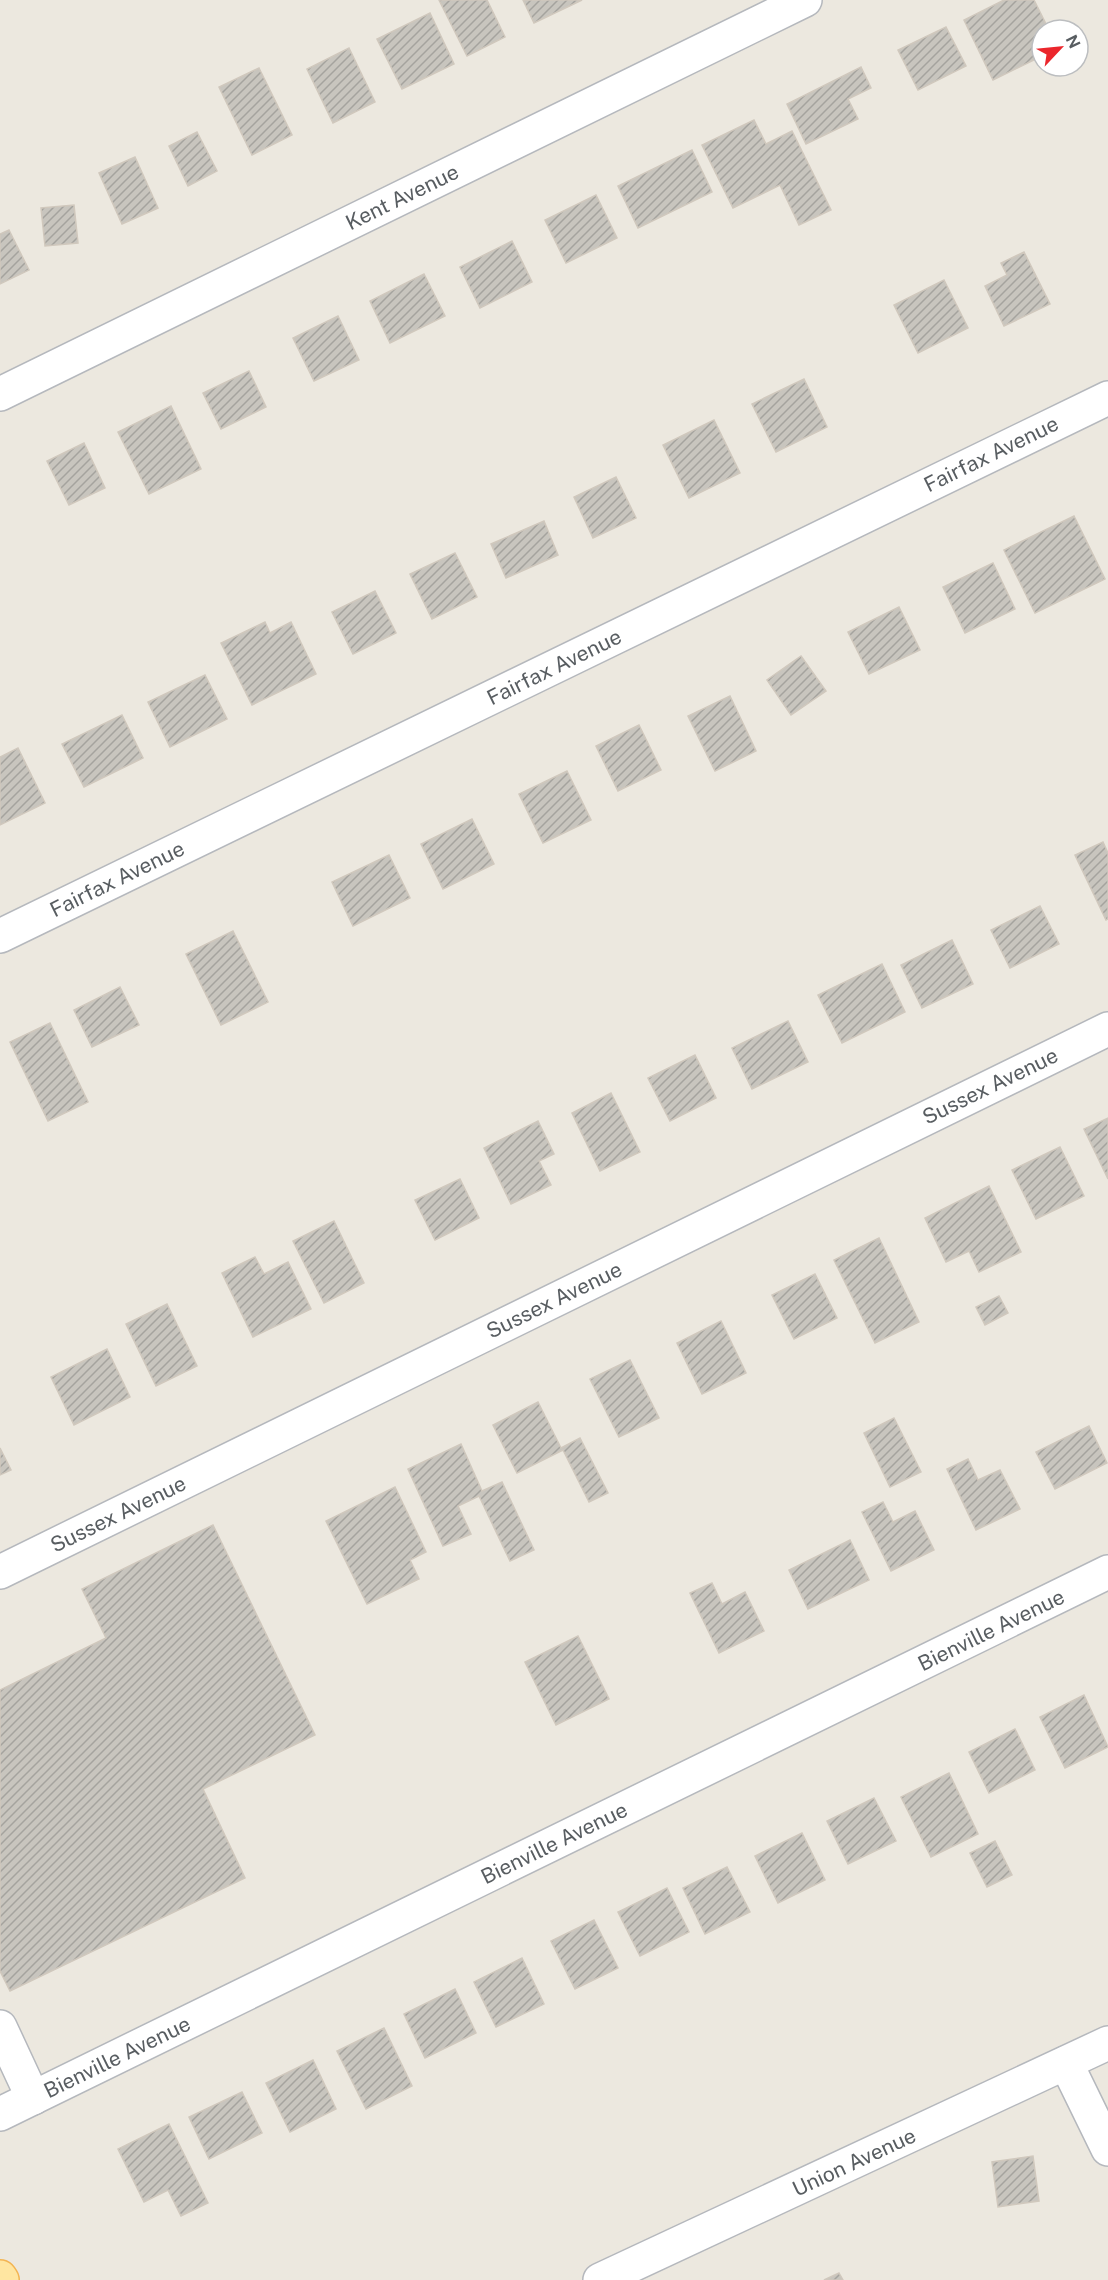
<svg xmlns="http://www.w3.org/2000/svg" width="1108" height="2280" viewBox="0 0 1108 2280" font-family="'Public Sans',sans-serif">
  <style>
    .building { fill: url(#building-hatch); stroke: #d0c8bd; stroke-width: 1.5 }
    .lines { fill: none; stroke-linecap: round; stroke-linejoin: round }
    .minor-casing { stroke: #b5b8bd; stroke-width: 36 }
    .major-casing { stroke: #f3b451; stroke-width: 36 }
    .minor { stroke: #fff; stroke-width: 33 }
    .major { stroke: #ffe6a1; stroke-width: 33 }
    .labels { text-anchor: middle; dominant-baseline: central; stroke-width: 6; stroke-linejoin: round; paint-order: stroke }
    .street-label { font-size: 21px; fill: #585d61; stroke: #fff }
  </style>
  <defs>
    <pattern id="building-hatch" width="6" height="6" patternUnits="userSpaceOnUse" patternTransform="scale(1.5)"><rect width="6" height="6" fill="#c8c5be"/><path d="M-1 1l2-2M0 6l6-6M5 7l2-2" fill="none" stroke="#a5a39e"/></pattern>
  </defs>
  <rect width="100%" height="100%" fill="#ece8df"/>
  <g class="building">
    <path d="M 439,0 L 487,0 L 505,37 L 467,56 Z"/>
    <path d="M 523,0 L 582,0 L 534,23 Z"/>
    <path d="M 1004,0 L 1034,0 L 1049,30 L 1042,30 L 1042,56 L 993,80 L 964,20 Z"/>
    <path d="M 430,13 L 454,64 L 402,89 L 377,39 Z"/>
    <path d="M 946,27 L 966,66 L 918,90 L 898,50 Z"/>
    <path d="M 349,48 L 375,102 L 333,123 L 307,69 Z"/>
    <path d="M 861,67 L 871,88 L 848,99 L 858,119 L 806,144 L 787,104 Z"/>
    <path d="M 259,68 L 292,135 L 252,155 L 219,87 Z"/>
    <path d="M 754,120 L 766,144 L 792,131 L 831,210 L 799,225 L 780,185 L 733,208 L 702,145 Z"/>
    <path d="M 197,132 L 217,171 L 188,186 L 169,146 Z"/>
    <path d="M 692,150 L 712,192 L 638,228 L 618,186 Z"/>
    <path d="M 135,157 L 158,208 L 122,224 L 99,173 Z"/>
    <path d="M 596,195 L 617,238 L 566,263 L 545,220 Z"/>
    <path d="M 74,205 L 78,243 L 45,246 L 41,208 Z"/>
    <path d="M 9,230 L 29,270 L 0,284 L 0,234 Z"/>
    <path d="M 512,241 L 532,282 L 480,308 L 460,267 Z"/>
    <path d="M 1024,252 L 1050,304 L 1004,326 L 985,286 L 1007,275 L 1001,263 Z"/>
    <path d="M 424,274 L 445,316 L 390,343 L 370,301 Z"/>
    <path d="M 944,280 L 968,328 L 918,353 L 894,305 Z"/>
    <path d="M 338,316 L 359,360 L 314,381 L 293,338 Z"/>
    <path d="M 249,371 L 266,407 L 221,429 L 203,393 Z"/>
    <path d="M 804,379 L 827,427 L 776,452 L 752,404 Z"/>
    <path d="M 171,406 L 201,469 L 149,494 L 118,432 Z"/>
    <path d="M 714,420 L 740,473 L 689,498 L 663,445 Z"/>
    <path d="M 84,443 L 105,488 L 69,505 L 47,461 Z"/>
    <path d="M 616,477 L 636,518 L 593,538 L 574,497 Z"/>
    <path d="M 1074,516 L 1105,579 L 1035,613 L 1004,550 Z"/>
    <path d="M 544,521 L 558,555 L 506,578 L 491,544 Z"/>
    <path d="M 455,553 L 477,597 L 432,619 L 410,574 Z"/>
    <path d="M 993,563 L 1015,609 L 965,633 L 943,587 Z"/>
    <path d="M 375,591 L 396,633 L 353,654 L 332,612 Z"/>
    <path d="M 899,607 L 920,650 L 869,674 L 848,632 Z"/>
    <path d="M 265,622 L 270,633 L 291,622 L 316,674 L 252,705 L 221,643 Z"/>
    <path d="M 801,656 L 826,691 L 791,715 L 767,680 Z"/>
    <path d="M 205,675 L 227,719 L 170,747 L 148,702 Z"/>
    <path d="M 730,696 L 756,751 L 715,771 L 688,716 Z"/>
    <path d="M 122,715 L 143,758 L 84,787 L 62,744 Z"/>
    <path d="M 639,725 L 661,770 L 618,791 L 596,746 Z"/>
    <path d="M 18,748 L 45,803 L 0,825 L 0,757 Z"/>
    <path d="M 567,771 L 591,820 L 543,843 L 519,794 Z"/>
    <path d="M 472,819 L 494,864 L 443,889 L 421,844 Z"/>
    <path d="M 1103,842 L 1108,853 L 1108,919 L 1106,920 L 1075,855 Z"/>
    <path d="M 389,855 L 410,898 L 353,926 L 332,882 Z"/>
    <path d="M 1040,906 L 1059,944 L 1010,968 L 991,930 Z"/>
    <path d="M 233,931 L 268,1002 L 221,1025 L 186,954 Z"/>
    <path d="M 952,940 L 973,984 L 922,1008 L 901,965 Z"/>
    <path d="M 882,964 L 905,1012 L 842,1043 L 818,995 Z"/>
    <path d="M 120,987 L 139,1025 L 92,1047 L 74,1010 Z"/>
    <path d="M 788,1021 L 808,1062 L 752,1089 L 732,1048 Z"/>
    <path d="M 50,1023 L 88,1102 L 48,1121 L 10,1042 Z"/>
    <path d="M 695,1055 L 716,1098 L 670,1121 L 648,1078 Z"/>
    <path d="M 611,1093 L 640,1152 L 600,1171 L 572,1113 Z"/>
    <path d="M 1108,1118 L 1108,1179 L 1084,1129 Z"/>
    <path d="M 538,1121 L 554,1154 L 539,1161 L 551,1185 L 511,1204 L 484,1148 Z"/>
    <path d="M 1060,1147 L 1084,1196 L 1036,1219 L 1012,1170 Z"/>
    <path d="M 460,1179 L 479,1218 L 435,1240 L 415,1200 Z"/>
    <path d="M 989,1186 L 1021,1252 L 979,1272 L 969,1251 L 946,1262 L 925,1218 Z"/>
    <path d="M 334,1221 L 364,1283 L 324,1303 L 293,1241 Z"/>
    <path d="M 879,1238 L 919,1322 L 875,1343 L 834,1260 Z"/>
    <path d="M 255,1257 L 264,1274 L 288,1262 L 311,1309 L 253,1337 L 222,1273 Z"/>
    <path d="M 815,1274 L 837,1318 L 794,1339 L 772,1295 Z"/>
    <path d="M 999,1296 L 1008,1313 L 985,1325 L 976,1307 Z"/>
    <path d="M 167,1304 L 197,1366 L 156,1386 L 126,1324 Z"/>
    <path d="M 721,1321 L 746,1373 L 702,1394 L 677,1343 Z"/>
    <path d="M 107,1349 L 130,1397 L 74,1425 L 51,1377 Z"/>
    <path d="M 630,1360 L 659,1418 L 619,1437 L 590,1379 Z"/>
    <path d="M 538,1402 L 561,1448 L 580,1438 L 608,1493 L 589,1502 L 563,1450 L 517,1473 L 493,1425 Z"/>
    <path d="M 894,1418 L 921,1472 L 890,1487 L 864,1433 Z"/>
    <path d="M 1089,1426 L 1107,1463 L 1055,1489 L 1036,1452 Z"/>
    <path d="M 461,1444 L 482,1491 L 502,1482 L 534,1550 L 510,1561 L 479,1496 L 458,1506 L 471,1534 L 443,1546 L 408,1469 Z"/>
    <path d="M 0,1448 L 11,1470 L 0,1475 Z"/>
    <path d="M 968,1459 L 978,1480 L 1000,1470 L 1020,1509 L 976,1530 L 947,1469 Z"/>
    <path d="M 395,1487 L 426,1552 L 410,1560 L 419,1579 L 367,1604 L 326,1521 Z"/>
    <path d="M 883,1502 L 893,1522 L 915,1511 L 934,1550 L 891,1571 L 862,1512 Z"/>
    <path d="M 213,1525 L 315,1735 L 203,1789 L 245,1878 L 10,1991 L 0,1971 L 0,1690 L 106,1638 L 82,1589 Z"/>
    <path d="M 850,1540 L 869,1580 L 808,1609 L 789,1570 Z"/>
    <path d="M 712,1583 L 722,1604 L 745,1592 L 764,1631 L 719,1653 L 690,1593 Z"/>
    <path d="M 578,1636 L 609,1699 L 556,1725 L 525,1662 Z"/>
    <path d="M 1084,1695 L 1108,1747 L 1065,1768 L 1040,1717 Z"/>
    <path d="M 1015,1729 L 1035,1770 L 989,1793 L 969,1752 Z"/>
    <path d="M 949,1773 L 978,1834 L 931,1857 L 901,1797 Z"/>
    <path d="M 874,1798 L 896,1841 L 848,1864 L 827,1821 Z"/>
    <path d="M 802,1833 L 825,1880 L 778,1903 L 755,1856 Z"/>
    <path d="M 995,1841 L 1012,1875 L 987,1887 L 970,1853 Z"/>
    <path d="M 727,1867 L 750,1912 L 705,1934 L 683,1888 Z"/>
    <path d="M 667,1888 L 689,1932 L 640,1956 L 618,1912 Z"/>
    <path d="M 594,1920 L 618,1968 L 575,1989 L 551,1941 Z"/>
    <path d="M 522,1958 L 544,2004 L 496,2027 L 474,1982 Z"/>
    <path d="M 455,1989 L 476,2033 L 425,2058 L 404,2014 Z"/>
    <path d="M 384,2028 L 412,2086 L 366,2109 L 337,2051 Z"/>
    <path d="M 313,2060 L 336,2109 L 290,2132 L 266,2083 Z"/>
    <path d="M 242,2092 L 262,2133 L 209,2159 L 189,2117 Z"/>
    <path d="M 169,2124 L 208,2203 L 181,2216 L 168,2190 L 144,2202 L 118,2149 Z"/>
    <path d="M 1033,2156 L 1039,2201 L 998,2207 L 992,2162 Z"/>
    <path d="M 839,2273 L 843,2280 L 824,2280 Z"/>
  </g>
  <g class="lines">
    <g class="minor-casing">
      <g id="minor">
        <path d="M 0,394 L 805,0"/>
        <path d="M 0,936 L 1108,398"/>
        <path d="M 0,1572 L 1108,1029"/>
        <path d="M 0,2027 L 33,2098"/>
        <path d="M 1066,2063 L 1108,2149"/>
        <path d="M 0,2114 L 1108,1572"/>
        <path d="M 600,2280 L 1108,2043"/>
      </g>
    </g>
    <g class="major-casing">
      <path id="major" d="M 0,2277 L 2,2280"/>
    </g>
    <use href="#minor" class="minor"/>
    <use href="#major" class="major"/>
  </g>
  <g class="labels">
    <g class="street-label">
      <text transform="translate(402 197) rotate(-26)">Kent Avenue</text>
      <text transform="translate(991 454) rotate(-26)">Fairfax Avenue</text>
      <text transform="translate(554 667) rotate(-26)">Fairfax Avenue</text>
      <text transform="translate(117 879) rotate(-26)">Fairfax Avenue</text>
      <text transform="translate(990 1086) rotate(-26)">Sussex Avenue</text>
      <text transform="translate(554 1300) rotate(-26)">Sussex Avenue</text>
      <text transform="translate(118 1514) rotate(-26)">Sussex Avenue</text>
      <text transform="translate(991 1630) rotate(-26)">Bienville Avenue</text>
      <text transform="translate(554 1843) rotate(-26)">Bienville Avenue</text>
      <text transform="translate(117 2057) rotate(-26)">Bienville Avenue</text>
      <text transform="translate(854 2162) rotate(-25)">Union Avenue</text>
    </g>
  </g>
  <g transform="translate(1060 48) rotate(64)"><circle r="28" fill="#ffffff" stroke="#bcbec0" stroke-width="1.5"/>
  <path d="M0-4.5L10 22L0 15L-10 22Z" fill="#eb262c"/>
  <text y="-9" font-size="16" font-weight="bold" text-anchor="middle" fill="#585d61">N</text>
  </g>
</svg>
